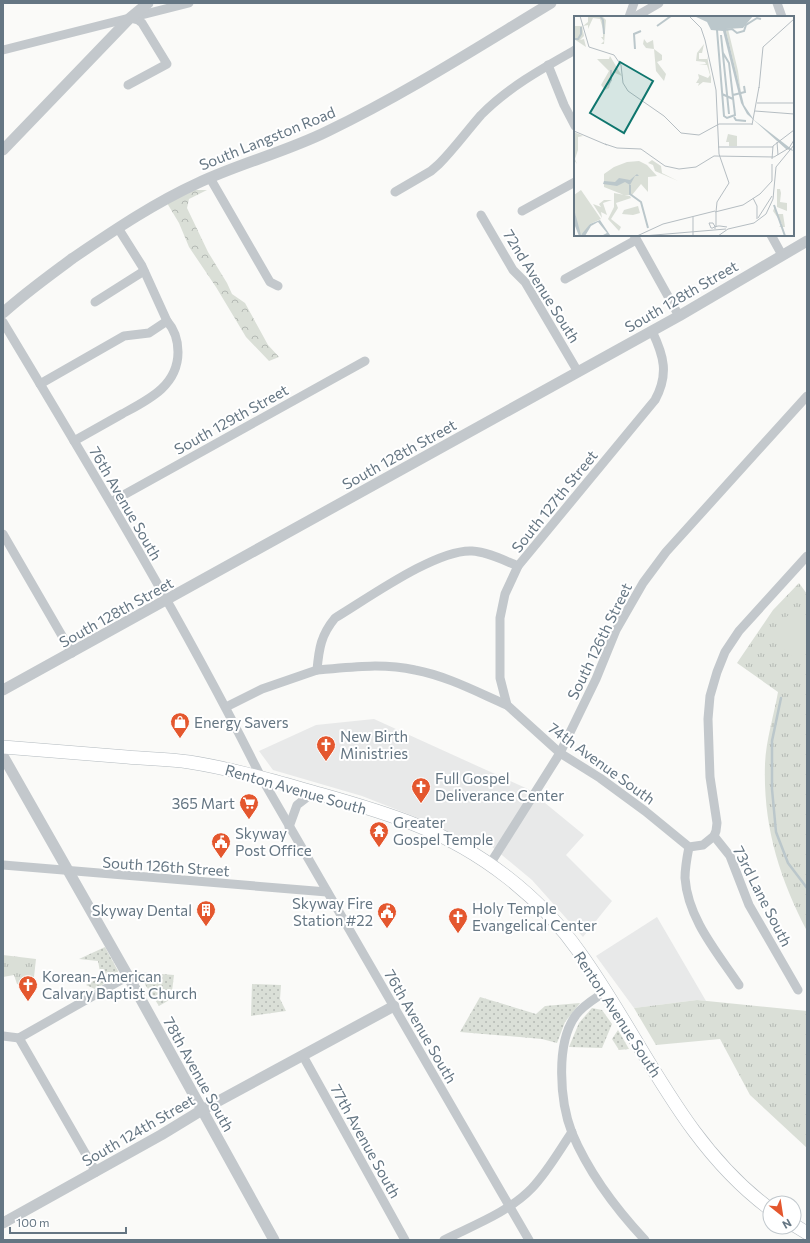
<svg xmlns="http://www.w3.org/2000/svg" width="810" height="1243" viewBox="0 0 810 1243" font-family="Commissioner,sans-serif">
  <style>
    .built { fill: #e8e9e9 }
    .grass { fill: url(#grass-dots) }
    .forest { fill: url(#forest-crowns) }
    .park { fill: url(#park-tufts) }
    .pitch { fill: #dadfd7 }
    .lines { fill: none; stroke-linecap: round; stroke-linejoin: round }
    .stream { stroke: #bbc7cb; stroke-width: 2.5 }
    .secondary-casing { stroke: #b3babf; stroke-width: 14 }
    .minor { stroke: #c3c8cc; stroke-width: 9 }
    .tertiary { stroke: #c3c8cc; stroke-width: 11 }
    .secondary { stroke: #fff; stroke-width: 13 }
    .labels { text-anchor: middle; dominant-baseline: central; stroke-width: 4; stroke-linejoin: round; paint-order: stroke }
    .street-label { font-size: 15px; fill: #657683; stroke: #fff }
    .poi-label { font-size: 15px; fill: #657683; stroke: #fff; text-anchor: start }
    .inset-river { fill: none; stroke: #bbc7cb; stroke-width: 2 }
    .inset-road { fill: none; stroke: #b5bdc2; stroke-width: 1 }
    .view { fill: #0f766e; fill-opacity: 0.15; stroke: #0f766e; stroke-width: 2 }
    .inset-edge { fill: none; stroke: #657683; stroke-width: 2 }
  </style>
  <defs>
    <pattern id="grass-dots" width="8" height="8" patternUnits="userSpaceOnUse"><rect width="8" height="8" fill="#dadfd7"/><path d="M2 2h.1M6 6h.1" fill="none" stroke="#b4b9b4" stroke-width="1.8" stroke-linecap="round"/></pattern>
    <pattern id="forest-crowns" width="20" height="18" patternUnits="userSpaceOnUse"><rect width="20" height="18" fill="#dadfd7"/><path d="M2 6a3 3 0 1 1 6 0M12 15a3 3 0 1 1 6 0" fill="none" stroke="#b4b9b4"/></pattern>
    <pattern id="park-tufts" width="24" height="20" patternUnits="userSpaceOnUse"><rect width="24" height="20" fill="#dadfd7"/><path d="M3 7l-1-3M5 7V3M7 7l1-3M15 17l-1-3M17 17v-4M19 17l1-3" fill="none" stroke="#b4b9b4"/></pattern>
  </defs>
  <rect width="100%" height="100%" fill="#fafaf8"/>
  <g class="built">
    <path d="M 374,719 L 528,789 L 584,835 L 566,855 L 612,901 L 583,937 L 532,880 L 491,846 L 483,847 L 418,818 L 362,796 L 273,770 L 259,751 L 316,725 Z"/>
    <path d="M 657,917 L 706,1001 L 697,1000 L 634,1008 L 596,956 Z"/>
  </g>
  <g class="grass">
    <path d="M 105,947 L 118,971 L 115,978 L 95,989 L 86,985 L 101,977 L 98,961 L 79,959 Z"/>
    <path d="M 137,972 L 174,975 L 171,999 L 159,1006 Z"/>
    <path d="M 252,984 L 281,985 L 280,999 L 286,1011 L 251,1016 Z"/>
    <path d="M 480,997 L 536,1014 L 545,1006 L 580,1003 L 565,1022 L 557,1043 L 542,1039 L 460,1032 Z"/>
    <path d="M 592,1008 L 602,1010 L 612,1024 L 602,1048 L 569,1047 L 579,1023 Z"/>
    <path d="M 618,1030 L 629,1049 L 619,1050 L 612,1039 Z"/>
  </g>
  <path class="forest" d="M 195,190 L 207,190 L 189,199 L 187,208 L 208,252 L 227,283 L 232,294 L 245,303 L 268,345 L 279,357 L 269,361 L 246,337 L 216,287 L 189,247 L 179,223 L 167,203 Z"/>
  <g class="park">
    <path d="M 799,583 L 807,594 L 807,931 C 779,877 763,826 765,764 C 766,740 774,715 778,692 L 737,663 L 773,610 Z"/>
    <path d="M 3,955 L 36,959 L 33,986 L 17,984 L 14,975 L 3,977 Z"/>
    <path d="M 697,1000 L 807,1011 L 807,1148 L 750,1095 L 720,1039 L 656,1045 L 634,1008 Z"/>
  </g>
  <path class="pitch" d="M 795,607 L 807,617 L 807,652 L 799,662 L 770,637 Z"/>
  <g class="lines">
    <path class="stream" d="M 781,698 L 772,741 L 772,789 L 776,832 L 788,863 L 807,888"/>
    <g class="secondary-casing">
      <g id="secondary">
        <path d="M 3,747 C 44,750 86,754 127,757 C 148,759 169,759 189,762 C 234,769 277,782 320,794 C 352,803 384,812 416,825 C 480,850 540,896 580,953 C 642,1039 682,1144 770,1209"/>
        <path d="M 794,1225 L 807,1233"/>
      </g>
    </g>
    <g class="minor">
      <path d="M 777,3 L 782,17"/>
      <path d="M 629,17 L 634,3"/>
      <path d="M 635,17 L 659,3"/>
      <path d="M 3,50 L 189,3"/>
      <path d="M 548,65 L 564,105 L 575,126"/>
      <path d="M 128,85 L 167,64 L 142,23 L 138,20 L 130,18"/>
      <path d="M 210,178 L 270,282 L 278,286"/>
      <path d="M 395,192 L 431,171 L 439,164 C 454,149 467,131 481,115 C 507,88 543,68 575,50"/>
      <path d="M 522,211 L 575,182"/>
      <path d="M 481,215 L 513,270 L 525,282 L 578,372"/>
      <path d="M 634,235 L 679,316"/>
      <path d="M 771,235 L 782,255"/>
      <path d="M 565,279 L 636,240"/>
      <path d="M 95,302 L 144,271"/>
      <path d="M 3,322 C 93,472 183,621 261,777 L 529,1240"/>
      <path d="M 40,384 L 124,336 L 149,333 L 167,321"/>
      <path d="M 74,441 C 90,432 106,423 122,414 C 148,400 178,386 178,352 C 178,341 174,329 167,321 L 142,266 L 118,228"/>
      <path d="M 111,502 L 365,361"/>
      <path d="M 3,534 L 72,653"/>
      <path d="M 518,566 L 505,594 L 500,618 L 500,678 L 507,705 L 560,753 L 600,778 L 645,811 L 689,847 L 703,845 L 714,836 L 716,831 L 717,823 L 710,777 L 708,719 L 710,696 L 717,672 L 725,652 L 739,631 L 807,556"/>
      <path d="M 317,670 C 350,667 383,663 415,670 C 447,676 477,692 507,705"/>
      <path d="M 226,707 L 262,689 L 317,670 C 319,648 321,635 335,618 C 367,599 436,549 472,551 C 488,552 503,560 518,566 L 655,400 C 669,374 664,356 652,331"/>
      <path d="M 289,827 L 297,805 L 314,792"/>
      <path d="M 714,836 L 730,856 L 749,905 L 798,990"/>
      <path d="M 689,847 C 687,857 685,868 685,878 C 688,919 717,952 739,985"/>
      <path d="M 490,864 L 560,753 L 596,679 L 616,630 L 643,583 L 666,552 L 807,396"/>
      <path d="M 3,865 L 327,892"/>
      <path d="M 606,991 C 596,998 583,1005 576,1015 C 555,1043 560,1102 572,1133 C 588,1171 617,1210 645,1240"/>
      <path d="M 3,1036 L 19,1038 L 128,976"/>
      <path d="M 19,1038 L 96,1172"/>
      <path d="M 303,1056 L 405,1240"/>
      <path d="M 444,1240 C 474,1225 509,1212 532,1188 C 548,1171 559,1151 572,1132"/>
    </g>
    <g class="tertiary">
      <path d="M 3,150 L 130,18 L 148,3"/>
      <path d="M 3,313 C 25,293 49,276 73,258 C 113,231 154,203 198,183 C 240,163 286,152 328,131 C 405,94 478,47 551,3"/>
      <path d="M 3,690 L 679,316 L 807,241"/>
      <path d="M 3,756 L 128,976 L 274,1240"/>
      <path d="M 3,1223 L 161,1135 L 202,1110 L 394,1006"/>
    </g>
    <use href="#secondary" class="secondary"/>
  </g>
  <defs>
    <g id="shop-pin" transform="scale(1)"><path d="M0 17L-7.5 6A9.5 9.5 0 1 1 7.5 6Z" fill="#e4572e" stroke="#fff"/><path d="M-5-2.5h2.3a2.7 3.5 0 0 1 5.4 0H5L5.5 6h-11ZM-1.5-2.5h3a1.5 2.3 0 0 0-3 0Z" fill="#fff"/></g>
    <g id="church-pin" transform="scale(1)"><path d="M0 17L-7.5 6A9.5 9.5 0 1 1 7.5 6Z" fill="#e4572e" stroke="#fff"/><path d="M-1.2-6h2.4v3.5h3.3v2.4h-3.3V6h-2.4V-.1h-3.3v-2.4h3.3Z" fill="#fff"/></g>
    <g id="supermarket-pin" transform="scale(1)"><path d="M0 17L-7.5 6A9.5 9.5 0 1 1 7.5 6Z" fill="#e4572e" stroke="#fff"/><path d="M-6-5.5h2.5l.6 2H6L4.5 2H-2.5L-4.4-4H-6ZM-1.5 3.2a1.3 1.3 0 1 0 .1 0ZM3 3.2a1.3 1.3 0 1 0 .1 0Z" fill="#fff"/></g>
    <g id="temple-pin" transform="scale(1)"><path d="M0 17L-7.5 6A9.5 9.5 0 1 1 7.5 6Z" fill="#e4572e" stroke="#fff"/><path d="M0-6L5-2H3V0L6.5 2.5H4V6H1.5V3h-3V6H-4V2.5H-6.5L-3 0V-2H-5Z" fill="#fff"/></g>
    <g id="civic-pin" transform="scale(1)"><path d="M0 17L-7.5 6A9.5 9.5 0 1 1 7.5 6Z" fill="#e4572e" stroke="#fff"/><path d="M-.6-6.5H3V-4.5H.6V-3L4-1V1h2V6H-6V1h2V-1L-.6-3ZM-1.2 2.5V6h2.4V2.5Z" fill="#fff"/></g>
    <g id="building-pin" transform="scale(1)"><path d="M0 17L-7.5 6A9.5 9.5 0 1 1 7.5 6Z" fill="#e4572e" stroke="#fff"/><path d="M-4-6H4V6H1V3H-1V6H-4ZM-2.5-4.3h1.7v1.8h-1.7ZM.8-4.3h1.7v1.8H.8ZM-2.5-1h1.7V.8h-1.7ZM.8-1h1.7V.8H.8Z" fill="#fff"/></g>
  </defs>
  <g fill-rule="evenodd">
    <use href="#shop-pin" x="180" y="722"/>
    <use href="#church-pin" x="326" y="745"/>
    <use href="#church-pin" x="421" y="787"/>
    <use href="#supermarket-pin" x="249" y="803"/>
    <use href="#temple-pin" x="379" y="831"/>
    <use href="#civic-pin" x="221" y="842"/>
    <use href="#building-pin" x="206" y="910"/>
    <use href="#civic-pin" x="387" y="912"/>
    <use href="#church-pin" x="458" y="917"/>
    <use href="#church-pin" x="28" y="985"/>
  </g>
  <g class="labels">
    <g class="street-label">
      <text transform="translate(267 138) rotate(-22)">South Langston Road</text>
      <text transform="translate(542 286) rotate(58)">72nd Avenue South</text>
      <text transform="translate(681 296) rotate(-30)">South 128th Street</text>
      <text transform="translate(231 419) rotate(-29)">South 129th Street</text>
      <text transform="translate(399 454) rotate(-29)">South 128th Street</text>
      <text transform="translate(554 501) rotate(-51)">South 127th Street</text>
      <text transform="translate(126 503) rotate(60)">76th Avenue South</text>
      <text transform="translate(116 612) rotate(-29)">South 128th Street</text>
      <text transform="translate(599 641) rotate(-64)">South 126th Street</text>
      <text transform="translate(602 763) rotate(36)">74th Avenue South</text>
      <text transform="translate(296 789) rotate(16)">Renton Avenue South</text>
      <text transform="translate(166 866) rotate(4)">South 126th Street</text>
      <text transform="translate(763 896) rotate(63)">73rd Lane South</text>
      <text transform="translate(618 1014) rotate(57)">Renton Avenue South</text>
      <text transform="translate(421 1026) rotate(60)">76th Avenue South</text>
      <text transform="translate(199 1074) rotate(61)">78th Avenue South</text>
      <text transform="translate(138 1130) rotate(-30)">South 124th Street</text>
      <text transform="translate(366 1141) rotate(61)">77th Avenue South</text>
    </g>
    <g class="poi-label">
      <text x="194" y="722">Energy Savers</text>
      <text x="340" y="736">New Birth<tspan x="340" dy="17">Ministries</tspan></text>
      <text x="435" y="778">Full Gospel<tspan x="435" dy="17">Deliverance Center</tspan></text>
      <text x="235" y="803" text-anchor="end">365 Mart</text>
      <text x="393" y="822">Greater<tspan x="393" dy="17">Gospel Temple</tspan></text>
      <text x="235" y="833">Skyway<tspan x="235" dy="17">Post Office</tspan></text>
      <text x="373" y="903" text-anchor="end">Skyway Fire<tspan x="373" dy="17">Station #22</tspan></text>
      <text x="472" y="908">Holy Temple<tspan x="472" dy="17">Evangelical Center</tspan></text>
      <text x="192" y="910" text-anchor="end">Skyway Dental</text>
      <text x="42" y="976">Korean-American<tspan x="42" dy="17">Calvary Baptist Church</tspan></text>
    </g>
  </g>
  <g transform="translate(574 16)">
    <rect width="220" height="220" fill="#fafaf8"/>
    <path d="M 64,190 L 66,197 L 59,199 L 48,198 L 50,194 Z" fill="#dadfd7"/>
    <path d="M 14,0 L 28,0 L 32,4 L 30,28 L 27,28 L 30,25 L 27,21 L 29,21 L 29,13 L 26,3 L 19,2 L 14,13 L 14,9 L 9,10 L 14,6 ZM 0,10 L 8,10 L 10,20 L 6,24 L 10,23 L 12,31 L 0,23 ZM 70,23 L 73,27 L 79,24 L 80,33 L 88,39 L 88,44 L 83,46 L 92,58 L 90,65 L 82,55 L 80,33 L 72,32 L 69,28 ZM 130,28 L 128,37 L 125,37 L 125,43 L 133,43 L 133,40 L 137,62 L 137,67 L 129,66 L 124,70 L 125,67 L 122,67 L 125,62 L 124,58 L 134,62 L 136,59 L 133,49 L 125,48 L 132,48 L 131,46 L 122,45 L 123,37 ZM 0,116 L 9,120 L 4,121 L 4,134 L 1,143 L 3,148 L 0,144 ZM 78,144 L 87,150 L 88,157 L 104,165 L 81,155 L 79,149 L 74,147 ZM 203,173 L 206,173 L 207,177 L 206,186 L 213,187 L 213,195 L 203,191 ZM 30,184 L 38,184 L 29,187 L 33,199 L 27,196 L 28,202 L 19,188 L 27,191 L 25,188 ZM 201,190 L 203,198 L 209,198 L 211,211 L 205,211 L 208,208 L 199,195 Z" fill="#dadfd7"/>
    <path d="M 154,13 L 164,55 L 167,77 L 152,15 ZM 36,40 L 48,60 L 39,56 L 35,72 L 31,74 L 27,69 L 35,55 L 23,43 L 35,43 ZM 154,118 L 163,120 L 163,130 L 155,130 L 155,126 L 152,126 ZM 65,145 L 73,149 L 83,160 L 74,161 L 74,176 L 67,168 L 58,179 L 50,179 L 30,171 L 30,158 L 40,151 L 53,146 ZM 7,174 L 27,203 L 16,208 L 9,219 L 5,217 L 0,193 L 0,179 ZM 40,177 L 56,180 L 57,182 L 42,187 L 44,192 L 37,203 L 47,211 L 45,215 L 34,203 L 40,191 Z" fill="#dadfd7"/>
    <path d="M 120,0 L 179,0 L 169,12 L 152,13 L 152,15 L 170,89 L 180,104 L 220,135 L 212,133 L 173,98 L 167,87 L 149,15 L 137,14 L 133,6 ZM 63,158 L 65,160 L 61,160 L 56,169 L 51,166 L 43,170 L 29,168 L 30,165 L 41,166 L 45,162 L 56,164 ZM 0,193 L 7,219 L 16,208 L 26,204 L 36,219 L 27,220 L 33,217 L 24,206 L 17,210 L 11,220 L 5,220 L 1,210 Z" fill="#bbc7cb"/>
    <path class="inset-river" d="M 26,0 L 29,4 L 30,18M 83,10 L 97,0M 143,14 L 150,100 L 153,102 L 161,99 L 155,47 L 149,37M 151,14 L 158,13 L 163,17 L 170,15 L 172,9 L 183,2 L 187,3M 147,19 L 155,98M 0,23 L 4,23 L 7,18 L 7,11M 61,33 L 60,18 L 67,15M 34,69 L 37,64 L 37,54M 148,78 L 159,83M 159,79 L 171,76 L 170,70M 160,101 L 162,104 L 172,105M 56,169 L 56,178 L 67,186 L 74,212M 200,189 L 211,220"/>
    <path class="inset-road" d="M 6,0 L 15,31 L 40,39 L 47,49 L 49,67 L 54,75 L 90,100 L 107,117 L 125,119 L 145,108 L 178,108M 115,0 L 127,12 L 131,24 L 142,74 L 145,138 L 155,167 L 143,186 L 142,196M 185,72 L 189,31 L 220,3M 183,87 L 220,87M 181,95 L 220,98M 178,109 L 185,71M 0,115 L 33,129M 203,126 L 204,139M 31,128 L 43,132 L 67,133 L 91,150 L 105,153 L 122,151 L 140,140 L 200,141 L 215,132 L 220,124M 144,131 L 199,131M 198,143 L 199,130 L 220,114M 179,182 L 183,190 L 183,203M 141,196 L 169,189 L 186,178 L 198,165 L 198,148M 184,202 L 198,180M 142,211 L 142,196M 141,213 L 141,210 L 140,209 L 139,207 L 135,207 L 137,212 L 139,212 L 140,211 L 144,210 L 146,210 L 153,211M 63,220 L 89,208 L 141,195M 69,220 L 152,213M 119,220 L 119,201M 144,220 L 154,213 L 180,207 L 192,198 L 199,183 L 202,151 L 220,129"/>
    <path class="view" d="M 46,46 L 79,65 L 50,117 L 16,97 Z"/>
    <rect width="220" height="220" class="inset-edge"/>
  </g>
  <rect width="810" height="1243" fill="none" stroke="#657683" stroke-width="8"/>
  <g transform="translate(782 1215) rotate(150)"><circle r="19" fill="#ffffff" stroke="#c1c8cd"/>
  <path d="M0-3L7 15L0 10L-7 15Z" fill="#e4572e"/>
  <text y="-6" font-size="11" font-weight="bold" text-anchor="middle" fill="#657683">N</text>
  </g>
  <path d="M10 1227v6h116v-6" fill="none" stroke="#657683" stroke-width="2"/>
  <text x="16" y="1227" font-size="12" fill="#657683" stroke="#ffffff" stroke-width="3" paint-order="stroke">100 m</text>
</svg>
